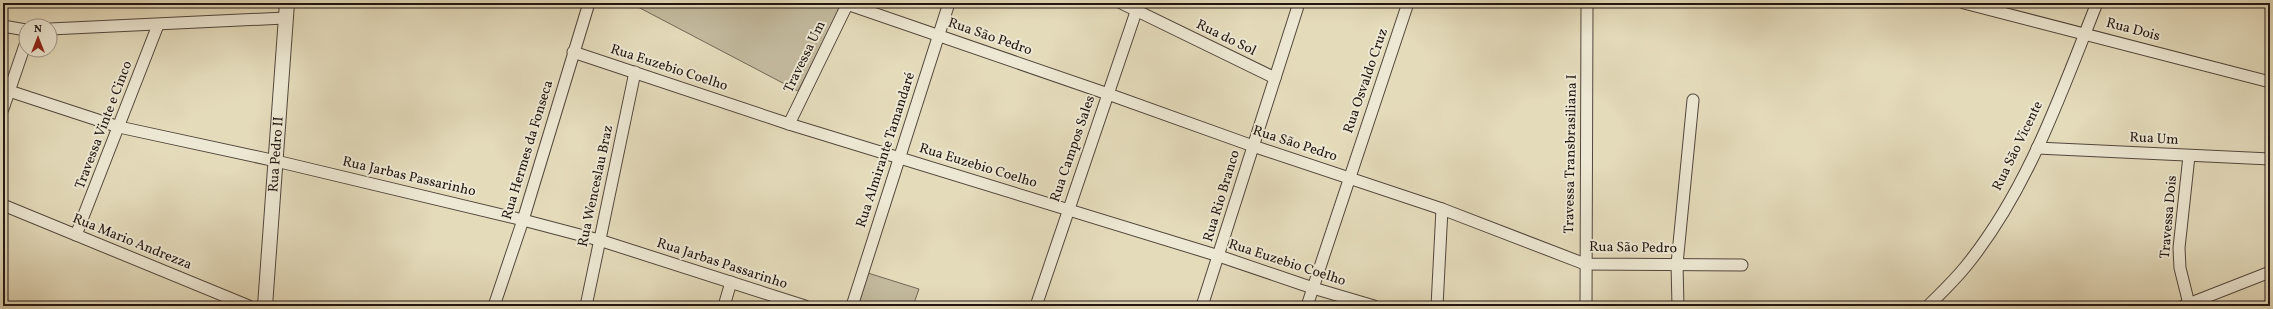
<svg xmlns="http://www.w3.org/2000/svg" width="2273" height="309" viewBox="0 0 2273 309" font-family="Vollkorn,serif">
  <style>
    .green { fill: #c3ba9e; stroke: #726858 }
    .lines { fill: none; stroke-linecap: round; stroke-linejoin: round }
    .minor-casing { stroke: #52473c; stroke-width: 13 }
    .tertiary-casing { stroke: #52473c; stroke-width: 16 }
    .minor { stroke: #ede8d3; stroke-width: 11 }
    .tertiary { stroke: #ede8d3; stroke-width: 14 }
    .labels { text-anchor: middle; dominant-baseline: central; stroke-width: 4; stroke-linejoin: round; paint-order: stroke }
    .street-label { font-size: 14px; fill: #221612; stroke: #ede8d3 }
  </style>
  <rect width="100%" height="100%" fill="#e4dbbb"/>
  <filter id="stains"><feTurbulence type="fractalNoise" baseFrequency=".005" numOctaves="4"/><feColorMatrix values="0 0 0 0 .2 0 0 0 0 .09 0 0 0 0 .02 0 0 0 .5 -.17"/></filter>
  <radialGradient id="worn" r=".72"><stop offset=".6" stop-color="#630" stop-opacity="0"/><stop offset="1" stop-color="#630" stop-opacity=".3"/></radialGradient>
  <g class="green">
    <path d="M 637,3 L 843,3 L 798,91 L 638,7 Z"/>
    <path d="M 868,273 L 919,289 L 913,306 L 856,306 Z"/>
  </g>
  <g class="lines">
    <g class="minor-casing">
      <g id="minor">
        <path d="M 1121,3 L 1275,78"/>
        <path d="M 1964,3 L 2270,82"/>
        <path d="M 847,4 L 1108,94 L 1253,146 L 1442,209 L 1585,264 L 1742,265"/>
        <path d="M 3,26 L 26,30"/>
        <path d="M 50,29 L 285,18"/>
        <path d="M 573,52 L 789,124 L 1219,256 L 1313,288 L 1374,306"/>
        <path d="M 3,89 L 119,127 L 276,161 L 523,220 L 599,240 L 805,306"/>
        <path d="M 3,109 L 26,42"/>
        <path d="M 789,124 L 848,3"/>
        <path d="M 2037,148 L 2270,159"/>
        <path d="M 2189,156 L 2179,248 L 2180,268 L 2189,304"/>
        <path d="M 3,205 L 249,306"/>
        <path d="M 76,235 L 158,25"/>
        <path d="M 494,306 L 523,220 L 589,3"/>
        <path d="M 586,306 L 635,72"/>
        <path d="M 724,306 L 731,282"/>
        <path d="M 852,306 L 949,3"/>
        <path d="M 1036,306 L 1139,3"/>
        <path d="M 1202,306 L 1299,3"/>
        <path d="M 1307,306 L 1408,3"/>
        <path d="M 1437,306 L 1442,209"/>
        <path d="M 1586,306 L 1587,3"/>
        <path d="M 1678,306 L 1677,264 L 1693,100"/>
        <path d="M 1928,306 C 1941,293 1954,281 1966,266 C 2028,190 2061,93 2097,3"/>
        <path d="M 2183,306 L 2270,272"/>
      </g>
    </g>
    <g class="tertiary-casing">
      <g id="tertiary">
        <path id="s1" d="M 265,306 L 287,3"/>
      </g>
    </g>
    <use href="#minor" class="minor"/>
    <use href="#tertiary" class="tertiary"/>
  </g>
  <g class="labels">
    <g class="street-label">
      <text transform="translate(2133 30) rotate(15)">Rua Dois</text>
      <text transform="translate(990 37) rotate(19)">Rua São Pedro</text>
      <text transform="translate(1226 38) rotate(26)">Rua do Sol</text>
      <text transform="translate(805 57) rotate(-64)">Travessa Um</text>
      <text transform="translate(669 68) rotate(18)">Rua Euzebio Coelho</text>
      <text transform="translate(1366 81) rotate(-71)">Rua Osvaldo Cruz</text>
      <text transform="translate(104 125) rotate(-69)">Travessa Vinte e Cinco</text>
      <text transform="translate(2154 139) rotate(3)">Rua Um</text>
      <text transform="translate(1295 144) rotate(18)">Rua São Pedro</text>
      <text transform="translate(2018 146) rotate(-64)">Rua São Vicente</text>
      <text transform="translate(1073 149) rotate(-71)">Rua Campos Sales</text>
      <text transform="translate(528 150) rotate(-73)">Rua Hermes da Fonseca</text>
      <text transform="translate(886 150) rotate(-72)">Rua Almirante Tamandaré</text>
      <text transform="translate(1571 154) rotate(-89)">Travessa Transbrasiliana I</text>
      <text stroke="none"><textPath href="#s1" startOffset="152">Rua Pedro II</textPath></text>
      <text transform="translate(978 166) rotate(17)">Rua Euzebio Coelho</text>
      <text transform="translate(409 177) rotate(13)">Rua Jarbas Passarinho</text>
      <text transform="translate(596 186) rotate(-78)">Rua Wenceslau Braz</text>
      <text transform="translate(1222 196) rotate(-73)">Rua Rio Branco</text>
      <text transform="translate(2169 217) rotate(-85)">Travessa Dois</text>
      <text transform="translate(132 242) rotate(22)">Rua Mario Andrezza</text>
      <text transform="translate(1633 248) rotate(1)">Rua São Pedro</text>
      <text transform="translate(1287 263) rotate(18)">Rua Euzebio Coelho</text>
      <text transform="translate(722 264) rotate(18)">Rua Jarbas Passarinho</text>
    </g>
  </g>
  <rect width="2273" height="309" fill="none" stroke="#e4dbbb" stroke-width="16"/>
  <rect x="4" y="4" width="2265" height="301" fill="none" stroke="#221612" stroke-width="2"/>
  <rect x="8" y="8" width="2257" height="293" fill="none" stroke="#221612"/>
  <g transform="translate(38 38)"><circle r="19" fill="#ede8d3" stroke="#9c9486"/>
  <path d="M0-3L7 15L0 10L-7 15Z" fill="#8f2418"/>
  <text y="-6" font-size="11" font-weight="bold" text-anchor="middle" fill="#221612">N</text>
  </g>
  <rect width="100%" height="100%" filter="url(#stains)"/>
  <rect width="100%" height="100%" fill="url(#worn)"/>
</svg>
